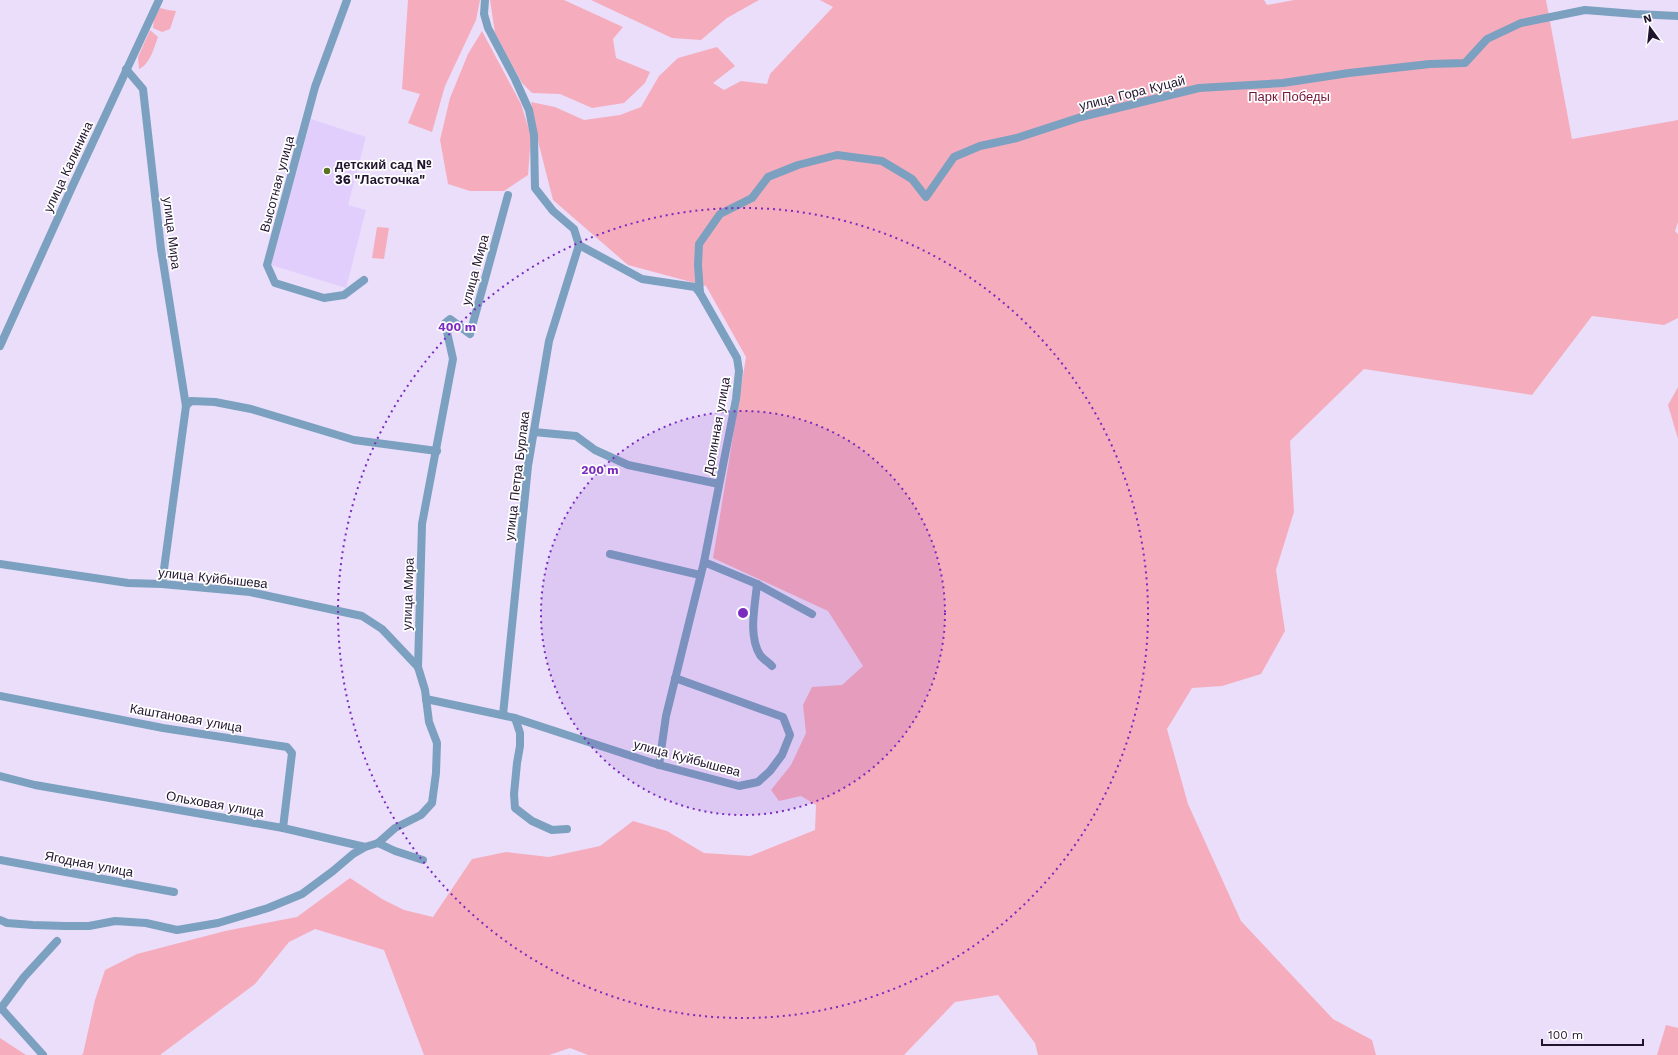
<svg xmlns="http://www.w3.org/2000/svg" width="1678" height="1055" viewBox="0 0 1678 1055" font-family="'Work Sans',sans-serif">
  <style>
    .built { fill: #e2cefd }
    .green { fill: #f5adbd }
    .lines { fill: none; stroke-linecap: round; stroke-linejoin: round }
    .street { stroke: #7ca0bf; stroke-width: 8 }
    .ring { fill: none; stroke: #7b2cbf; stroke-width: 2; stroke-dasharray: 2 4 }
    .poi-dot { fill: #597123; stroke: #fff; stroke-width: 1.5 }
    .labels { text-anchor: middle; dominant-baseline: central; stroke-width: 3.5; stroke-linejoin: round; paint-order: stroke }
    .street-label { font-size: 13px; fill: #21142e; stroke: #fff }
    .park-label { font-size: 13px; fill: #751639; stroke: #fff }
    .poi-label { font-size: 13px; font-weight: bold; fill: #21142e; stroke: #fff; text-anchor: start }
    .centre { fill: #7b2cbf; stroke: #fff; stroke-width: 2 }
    .ring-label { font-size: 12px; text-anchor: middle; font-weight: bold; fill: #7b2cbf; stroke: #fff; stroke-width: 3.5; stroke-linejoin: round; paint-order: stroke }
  </style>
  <rect width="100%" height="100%" fill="#eadefb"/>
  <path class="built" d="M 311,119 L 366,137 L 348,205 L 366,210 L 346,288 L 271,265 Z"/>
  <g class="green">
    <path d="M 408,0 L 480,0 L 476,20 L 445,86 L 432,132 L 408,123 L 420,94 L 402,89 Z"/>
    <path d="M 490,0 L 564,0 L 623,27 L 613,39 L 616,58 L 650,72 L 645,83 L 624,103 L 592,108 L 560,94 L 532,93 L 522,83 L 495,33 Z"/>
    <path d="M 591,0 L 759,0 L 727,18 L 701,40 L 672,38 Z"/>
    <path d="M 820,0 L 1264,0 L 1267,5 L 1294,0 L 1546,0 L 1572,139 L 1678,120 L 1678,222 L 1675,231 L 1678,234 L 1678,318 L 1664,325 L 1592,316 L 1532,395 L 1364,369 L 1290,441 L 1294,512 L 1276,570 L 1285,631 L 1261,674 L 1222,686 L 1192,688 L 1167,729 L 1188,804 L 1241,921 L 1333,1019 L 1372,1040 L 1376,1055 L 1038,1055 L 1035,1043 L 998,995 L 955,1002 L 904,1055 L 588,1055 L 570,1048 L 549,1055 L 424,1055 L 384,950 L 315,929 L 289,942 L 255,984 L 160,1055 L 81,1055 L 83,1054 L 95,1000 L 105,970 L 137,954 L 225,931 L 297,917 L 350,878 L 382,899 L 404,910 L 433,917 L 472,859 L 506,852 L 549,857 L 600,846 L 633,821 L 667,831 L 704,853 L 750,856 L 815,830 L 816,805 L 801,796 L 779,801 L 771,790 L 791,765 L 806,733 L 803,705 L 812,687 L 842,685 L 863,666 L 828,611 L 713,558 L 746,357 L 706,286 L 628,265 L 553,200 L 539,145 L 531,102 L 555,107 L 584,120 L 620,115 L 641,107 L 659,76 L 678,58 L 717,47 L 735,66 L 713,83 L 724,90 L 741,81 L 767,84 L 770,74 L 833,7 Z"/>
    <path d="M 160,8 L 168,10 L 176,11 L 170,29 L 162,32 L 153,28 L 154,17 Z"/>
    <path d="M 150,30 L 158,37 C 154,48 150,64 139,69 L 138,57 Z"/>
    <path d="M 482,31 L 521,104 L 531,136 L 528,175 L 504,191 L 470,191 L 448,184 L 440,140 L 450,98 L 468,54 Z"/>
    <path d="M 377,227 L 389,228 L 384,259 L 372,258 Z"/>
    <path d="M 1678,387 L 1678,439 L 1668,405 Z"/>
    <path d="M 1666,1025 L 1678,1028 L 1678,1055 L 1657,1055 Z"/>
    <path d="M 0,1038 L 26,1055 L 0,1055 Z"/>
  </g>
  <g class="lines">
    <g class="street">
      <path d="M 347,0 L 315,87 L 267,265 L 275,283 L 324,298 L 344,295 L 364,280"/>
      <path d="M 485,0 L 484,14 L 488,28 L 515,79 L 529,110 L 534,135 L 535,188 L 553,211 L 574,229 L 579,245 L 642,279 L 695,287 L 700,293 L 737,358 L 739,371 L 736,399 L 704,562 L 666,716 L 659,765"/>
      <path d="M 126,69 L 143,89 L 161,249 L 186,406 L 162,584"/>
      <path d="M 700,293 L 698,265 L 699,244 L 720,214 L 752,198 L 768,177 L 798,165 L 837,155 L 882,161 L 912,179 L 926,197 L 954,157 L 980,146 L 1017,138 L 1081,117 L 1199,88 L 1283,83 L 1349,73 L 1430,64 L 1465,63 L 1487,39 L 1521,23 L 1585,10 L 1635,14 L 1678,16"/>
      <path d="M 0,346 L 72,187 L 159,0"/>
      <path d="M 186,406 L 191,401 L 215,402 L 251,409 L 354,440 L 437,451"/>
      <path d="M 534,432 L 576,436 L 595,450 L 628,465 L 719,484"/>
      <path d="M 610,554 L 700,575"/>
      <path d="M 704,562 L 757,584 L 812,614"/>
      <path d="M 0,564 L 128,583 L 162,584 L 250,592 L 362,616 L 382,629 L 418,667 L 425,690 L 429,722 L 437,743 L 436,773 L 432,803 L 421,815 L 395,828 L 378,843"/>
      <path d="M 757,584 C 755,607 748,635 760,655 C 763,659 768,662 772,666"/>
      <path d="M 418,667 L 422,524 L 453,359 L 445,323 L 450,319 L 470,334 L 508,195"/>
      <path d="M 0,696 L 163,728 L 287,747 L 292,753 L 283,828"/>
      <path d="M 426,699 L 515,718 L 659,765 L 739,786 L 758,782 L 770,771 L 782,755 L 790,735 L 783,717 L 675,678"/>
      <path d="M 503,715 L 528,466 L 549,341 L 579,245"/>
      <path d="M 515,718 L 520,733 L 520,746 L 517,763 L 514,794 L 515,808 L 532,821 L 552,830 L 567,829"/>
      <path d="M 0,776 L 35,785 L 283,828 L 365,847 L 378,843 L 395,851 L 423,860"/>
      <path d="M 0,860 L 174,892"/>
      <path d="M 0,920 L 7,923 L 33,925 L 65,926 L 89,926 L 115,921 L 146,923 L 177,930 L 218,923 L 268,908 L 302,894 L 333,871 L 353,854 L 365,847"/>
      <path d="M 0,1007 L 43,1055"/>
      <path d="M 1,1008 L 24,977 L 57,941"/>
    </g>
  </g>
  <circle cx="743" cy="613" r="202" fill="#7b2cbf" fill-opacity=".12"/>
  <g class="ring">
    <circle cx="743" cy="613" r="202"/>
    <circle cx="743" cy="613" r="405"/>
  </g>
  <circle class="poi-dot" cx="327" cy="171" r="4"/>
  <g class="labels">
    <g class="street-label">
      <text transform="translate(1132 93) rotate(-14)">улица Гора Куцай</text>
      <text transform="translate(68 167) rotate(-65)">улица Калинина</text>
      <text transform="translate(277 184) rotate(-75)">Высотная улица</text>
      <text transform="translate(172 233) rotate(83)">улица Мира</text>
      <text transform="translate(475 270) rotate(-75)">улица Мира</text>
      <text transform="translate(717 426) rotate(-80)">Долинная улица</text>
      <text transform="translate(517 476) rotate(-83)">улица Петра Бурлака</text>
      <text transform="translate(213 578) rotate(6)">улица Куйбышева</text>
      <text transform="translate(408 594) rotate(-88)">улица Мира</text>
      <text transform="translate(186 718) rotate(10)">Каштановая улица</text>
      <text transform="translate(687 758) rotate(15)">улица Куйбышева</text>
      <text transform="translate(215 804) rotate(10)">Ольховая улица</text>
      <text transform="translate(89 864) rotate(11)">Ягодная улица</text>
    </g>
    <g class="park-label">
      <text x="1289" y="96">Парк Победы</text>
    </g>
    <g class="poi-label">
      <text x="335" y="164">детский сад №<tspan x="335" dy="15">36 "Ласточка"</tspan></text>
    </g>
  </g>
  <circle cx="743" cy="613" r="6" class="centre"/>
  <g class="ring-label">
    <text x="457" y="331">400 m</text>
    <text x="600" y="474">200 m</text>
  </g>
  <g transform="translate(1650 28) rotate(345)" stroke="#ffffff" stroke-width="3" paint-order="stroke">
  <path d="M0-3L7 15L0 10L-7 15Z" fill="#21142e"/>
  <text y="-6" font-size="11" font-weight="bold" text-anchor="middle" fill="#21142e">N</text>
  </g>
  <path d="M1542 1039v6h101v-6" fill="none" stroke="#21142e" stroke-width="2"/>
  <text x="1548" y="1039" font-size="12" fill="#21142e" stroke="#ffffff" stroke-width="3" paint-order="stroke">100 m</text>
</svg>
